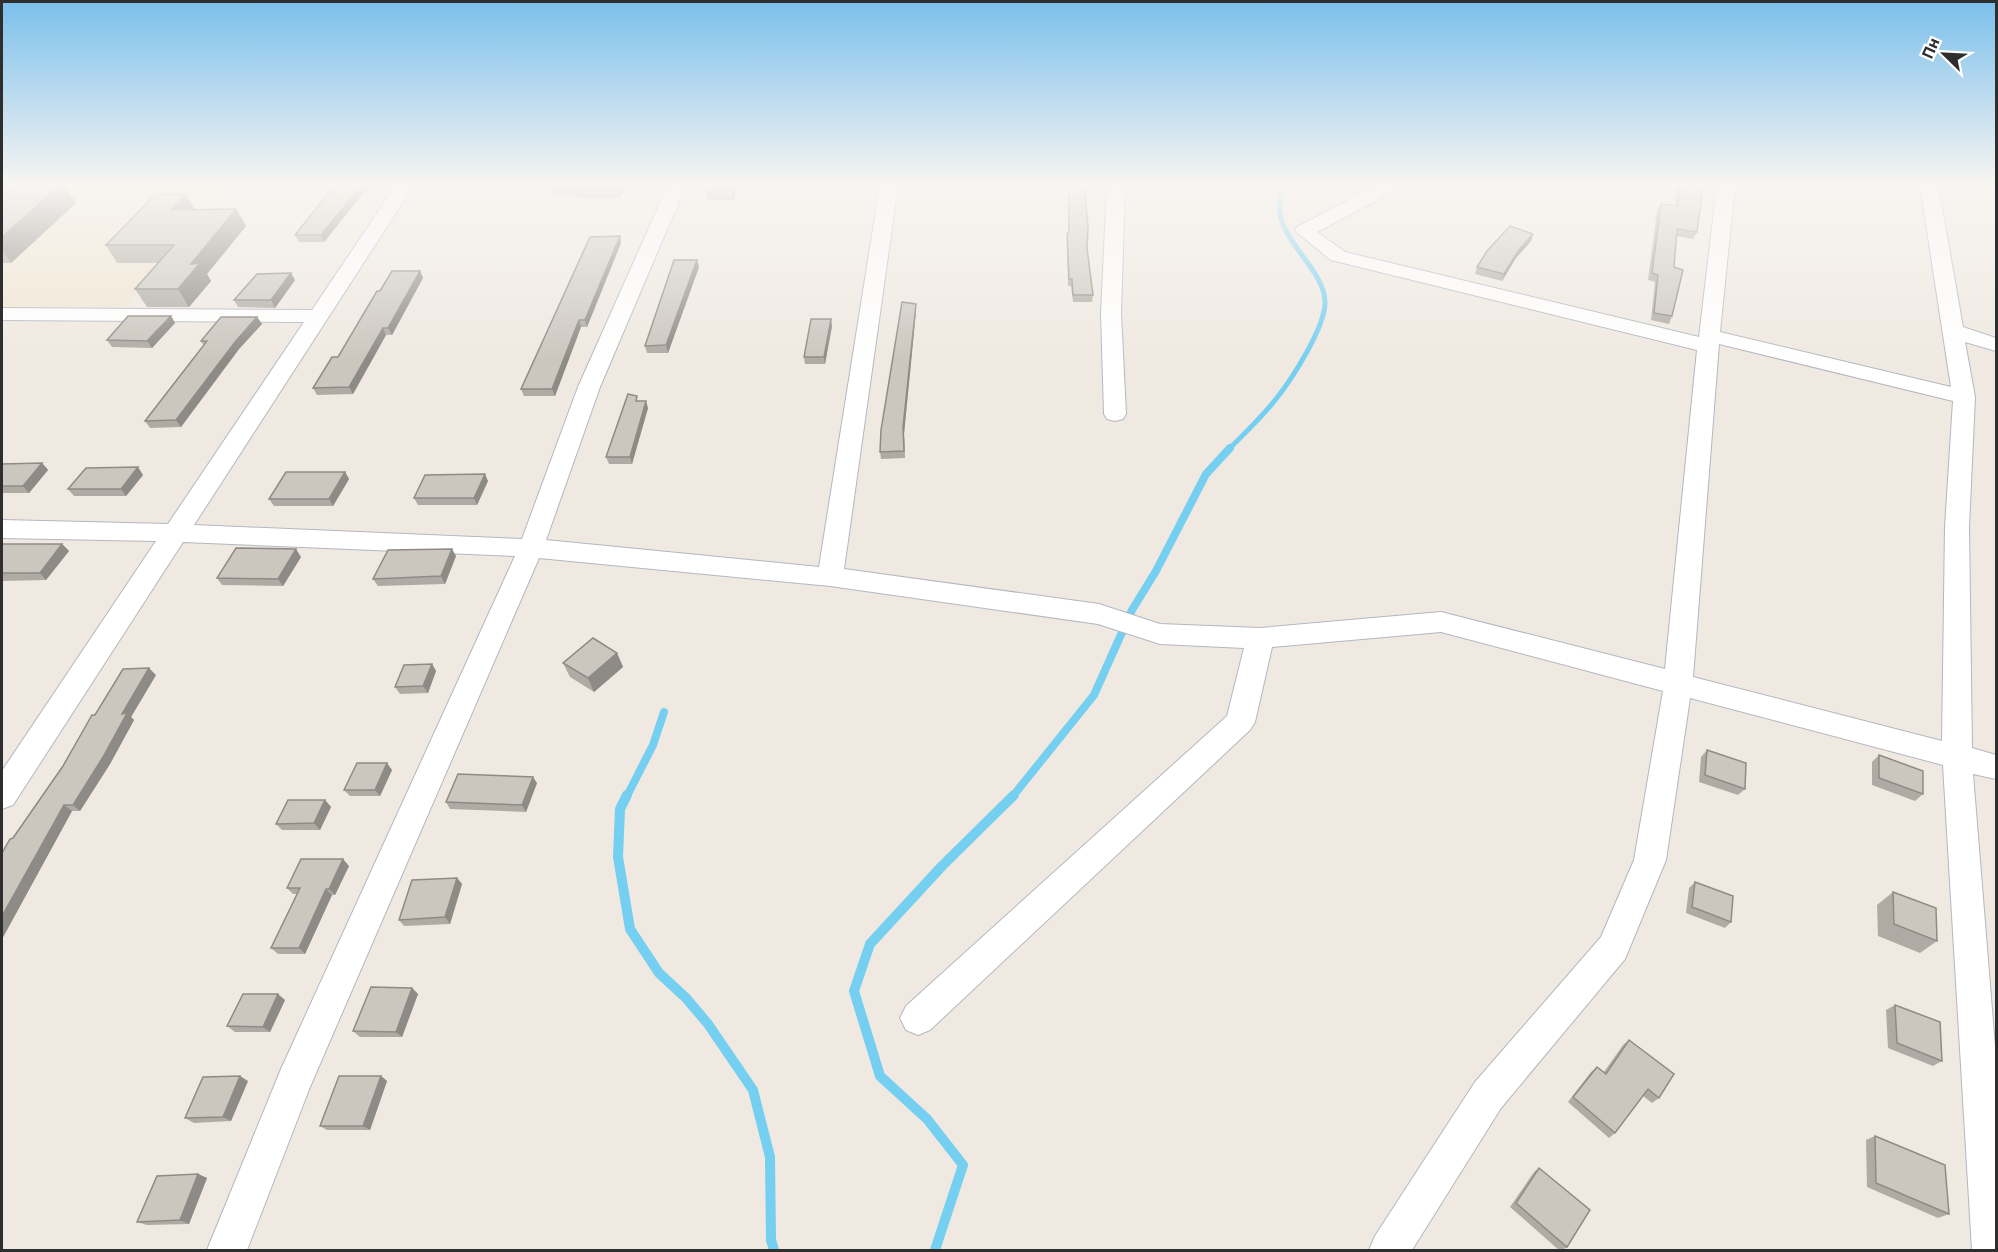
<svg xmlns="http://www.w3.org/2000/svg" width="1998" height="1252" viewBox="0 0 1998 1252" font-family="'IBM Plex Sans',sans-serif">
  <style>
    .education { fill: #f0e6d1 }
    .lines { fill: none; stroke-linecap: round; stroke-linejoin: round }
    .stream-far2 { stroke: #75cff0; stroke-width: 5 }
    .stream-far1 { stroke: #75cff0; stroke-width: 8 }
    .stream { stroke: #75cff0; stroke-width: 10 }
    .minor-casing { stroke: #b4b7c1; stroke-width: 2 }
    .minor { fill: #fff; fill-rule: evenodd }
    .wall { fill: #afaba4 }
    .shaded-wall { fill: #8e8b86 }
    .building { fill: #cbc7bf; stroke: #8e8b86; stroke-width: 1.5 }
  </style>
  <rect width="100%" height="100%" fill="#efe9e1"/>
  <path class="education" d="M 22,185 L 236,185 L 125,307 L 2,307 L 2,194 Z"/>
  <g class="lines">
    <path class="stream-far2" d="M 1229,449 C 1245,433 1262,417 1276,399 C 1292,379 1326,326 1325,301 C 1323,262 1260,230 1285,185"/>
    <g class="stream-far1">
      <path d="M 627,796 L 653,745 L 664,712"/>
      <path d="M 1013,796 L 1094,695 L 1132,610 L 1156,571 L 1206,474 L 1230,448"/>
    </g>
    <g class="stream">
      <path d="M 627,795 L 620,809 L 618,857 L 630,929 L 659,973 L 686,998 L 708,1024 L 753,1090 L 770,1157 L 771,1240 L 774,1250"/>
      <path d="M 935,1250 L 963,1165 L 927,1119 L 880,1076 L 854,991 L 870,944 L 942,866 L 1014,795"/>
    </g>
    <g class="minor-casing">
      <g id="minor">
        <path d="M 396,185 L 414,185 L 194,525 L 522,539 L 578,387 L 668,185 L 686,185 L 600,387 L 546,540 L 819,567 L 880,185 L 898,185 L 844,569 L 1099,604 L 1160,624 L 1260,628 L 1441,612 L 1665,669 L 1697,350 L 1331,260 L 1295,231 L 1297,227 L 1378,185 L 1401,185 L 1398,189 L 1317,232 L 1345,252 L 1699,337 L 1717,185 L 1735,185 L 1720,332 L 1951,387 L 1920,185 L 1938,185 L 1963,327 L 1996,338 L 1996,351 L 1965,342 L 1975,397 L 1969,527 L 1972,748 L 1996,755 L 1996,779 L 1973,774 L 1996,1059 L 1996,1250 L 1972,1250 L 1943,765 L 1690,698 L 1666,860 L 1625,959 L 1501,1108 L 1412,1250 L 1369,1250 L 1375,1236 L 1475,1082 L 1601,937 L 1634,860 L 1663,691 L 1441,632 L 1272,647 L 1255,722 L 1250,730 L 930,1030 L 918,1035 L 906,1030 L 900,1018 L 906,1006 L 1227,716 L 1244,648 L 1160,644 L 1098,624 L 830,586 L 539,558 L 310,1087 L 247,1250 L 207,1250 L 281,1069 L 515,556 L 183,542 L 13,805 L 2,809 L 2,771 L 156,541 L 2,538 L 2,520 L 168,524 L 304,322 L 2,320 L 2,308 L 312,310 ZM 1719,344 L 1953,401 L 1945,527 L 1942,741 L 1693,677 Z"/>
        <path d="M 1107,185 L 1125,185 L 1121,313 L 1126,414 L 1123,419 L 1115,421 L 1107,419 L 1104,414 L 1101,313 Z"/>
      </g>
    </g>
    <use href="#minor" class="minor"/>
  </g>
  <g class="wall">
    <path d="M 15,185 L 64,185 L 76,203 L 11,263 L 2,263 L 2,197 Z"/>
    <path d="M 335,185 L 370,185 L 324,242 L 299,242 L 295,235 Z"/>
    <path d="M 553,185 L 625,185 L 619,198 L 577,198 L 576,195 L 554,195 L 552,189 Z"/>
    <path d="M 707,185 L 737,185 L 734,200 L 708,200 L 706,190 Z"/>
    <path d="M 1677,185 L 1703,185 L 1697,232 L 1693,239 L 1676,236 L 1674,267 L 1672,316 L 1669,324 L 1651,320 L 1655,282 L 1648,280 L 1657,211 L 1661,204 L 1675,206 Z"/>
    <path d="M 186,194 L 195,210 L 236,209 L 246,226 L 207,274 L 211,281 L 189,307 L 147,307 L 135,289 L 158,263 L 117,263 L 106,245 Z"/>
    <path d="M 1067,233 L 1087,248 L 1093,295 L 1092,302 L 1073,302 L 1071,286 L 1068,286 Z"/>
    <path d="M 1533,234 L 1531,241 L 1516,258 L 1502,281 L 1475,274 L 1477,267 Z"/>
    <path d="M 620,236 L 621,243 L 587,327 L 581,327 L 555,396 L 524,396 L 521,389 Z"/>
    <path d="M 697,260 L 699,267 L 668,353 L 647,353 L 645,346 Z"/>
    <path d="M 420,271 L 423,278 L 392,335 L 386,335 L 353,394 L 317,395 L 313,388 L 338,357 L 380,291 Z"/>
    <path d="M 295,280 L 275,308 L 238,307 L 234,300 Z"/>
    <path d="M 916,311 L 904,434 L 905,458 L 881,459 L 880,452 Z"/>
    <path d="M 171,316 L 175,323 L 152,348 L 112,347 L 107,340 Z"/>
    <path d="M 257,317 L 262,324 L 239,349 L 181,427 L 150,428 L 145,421 L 204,346 L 201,341 Z"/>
    <path d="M 832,326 L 825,364 L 805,364 L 804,357 Z"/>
    <path d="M 638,401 L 648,408 L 632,464 L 609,464 L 606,457 Z"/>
    <path d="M 42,463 L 48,470 L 29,493 L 2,493 L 2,464 Z"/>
    <path d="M 345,472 L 349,479 L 333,506 L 274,506 L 269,499 Z"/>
    <path d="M 143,475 L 126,496 L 74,496 L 68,489 Z"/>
    <path d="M 488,481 L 477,505 L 418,505 L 414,498 Z"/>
    <path d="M 2,544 L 62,544 L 69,551 L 46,580 L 2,581 Z"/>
    <path d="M 456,556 L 445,584 L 378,586 L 373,579 Z"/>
    <path d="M 301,557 L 283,586 L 222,585 L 217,578 Z"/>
    <path d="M 617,653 L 623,667 L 594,692 L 570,677 L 563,663 Z"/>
    <path d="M 432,664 L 436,671 L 428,693 L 400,694 L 395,687 Z"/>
    <path d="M 156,675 L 131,717 L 134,720 L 110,764 L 80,811 L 72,811 L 2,939 L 13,838 L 63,766 L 95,715 Z"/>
    <path d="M 1707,750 L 1745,789 L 1738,795 L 1699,782 L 1701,757 Z"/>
    <path d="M 1879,755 L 1923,794 L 1915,801 L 1872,785 L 1872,762 Z"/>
    <path d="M 392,770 L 380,796 L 350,796 L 344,790 Z"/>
    <path d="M 537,783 L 526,812 L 450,809 L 446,802 Z"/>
    <path d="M 325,800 L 331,807 L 320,830 L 282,830 L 276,824 Z"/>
    <path d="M 349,866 L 335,895 L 332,895 L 305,954 L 278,954 L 271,948 L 297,894 L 293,894 L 287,888 Z"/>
    <path d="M 457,878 L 462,884 L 450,924 L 404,926 L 399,920 Z"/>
    <path d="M 1695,882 L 1731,922 L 1725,928 L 1686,913 L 1689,888 Z"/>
    <path d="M 1893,892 L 1937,941 L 1920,953 L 1878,936 L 1877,905 Z"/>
    <path d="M 412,988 L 418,994 L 402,1037 L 360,1037 L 353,1031 Z"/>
    <path d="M 285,1000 L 270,1032 L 235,1032 L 227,1026 Z"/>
    <path d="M 1895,1005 L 1942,1061 L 1933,1066 L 1888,1048 L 1886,1010 Z"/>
    <path d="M 1629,1040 L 1659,1098 L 1652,1103 L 1643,1096 L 1615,1133 L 1609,1138 L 1568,1102 L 1591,1072 L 1597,1067 L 1604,1072 L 1623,1045 Z"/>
    <path d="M 381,1076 L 387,1081 L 370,1130 L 327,1130 L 320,1126 Z"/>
    <path d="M 248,1081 L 231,1121 L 194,1123 L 185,1118 Z"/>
    <path d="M 1875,1136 L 1949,1214 L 1938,1218 L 1867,1187 L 1866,1140 Z"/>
    <path d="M 1539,1168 L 1567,1247 L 1561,1251 L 1560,1251 L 1510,1207 L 1534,1172 Z"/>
    <path d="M 198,1174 L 207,1178 L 189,1224 L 147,1225 L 137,1222 Z"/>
  </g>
  <g class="shaded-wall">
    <path d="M 60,185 L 64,185 L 76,203 L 11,263 L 2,250 L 2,237 Z"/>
    <path d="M 362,185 L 370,185 L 324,242 L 321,235 Z"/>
    <path d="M 620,185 L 625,185 L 619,198 L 617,191 Z"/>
    <path d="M 733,185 L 737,185 L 734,200 L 732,190 Z"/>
    <path d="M 186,194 L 196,211 L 171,210 Z"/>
    <path d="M 236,209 L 246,226 L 207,274 L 211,281 L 189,307 L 178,289 L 191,264 Z"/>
    <path d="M 1533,234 L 1531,241 L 1516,258 L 1502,281 L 1504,274 L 1518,251 Z"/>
    <path d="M 620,236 L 621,243 L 587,327 L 585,320 Z"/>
    <path d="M 697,260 L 699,267 L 668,353 L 666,345 Z"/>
    <path d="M 420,271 L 423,278 L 392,335 L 388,328 Z"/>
    <path d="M 291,273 L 295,280 L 275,308 L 271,300 Z"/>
    <path d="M 916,304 L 916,311 L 904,434 L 905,458 L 903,427 Z"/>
    <path d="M 171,316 L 175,323 L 152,348 L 147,341 Z"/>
    <path d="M 257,317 L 262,324 L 239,349 L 181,427 L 176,420 L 235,342 Z"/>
    <path d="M 831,319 L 832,326 L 825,364 L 824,357 Z"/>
    <path d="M 579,320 L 581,327 L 555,396 L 552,389 Z"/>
    <path d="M 383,328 L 386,335 L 353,394 L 349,387 Z"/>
    <path d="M 646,401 L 648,408 L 632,464 L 630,457 Z"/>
    <path d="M 42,463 L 48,470 L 29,493 L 23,486 Z"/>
    <path d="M 138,467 L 143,475 L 126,496 L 121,489 Z"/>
    <path d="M 345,472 L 349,479 L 333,506 L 329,499 Z"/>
    <path d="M 485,474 L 488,481 L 477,505 L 474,498 Z"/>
    <path d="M 62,544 L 69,551 L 46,580 L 40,573 Z"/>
    <path d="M 296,549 L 301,557 L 283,586 L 278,579 Z"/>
    <path d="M 452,549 L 456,556 L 445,584 L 441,576 Z"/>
    <path d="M 617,653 L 623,667 L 594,692 L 588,678 Z"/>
    <path d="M 432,664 L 436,671 L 428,693 L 423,686 Z"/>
    <path d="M 149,668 L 156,675 L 131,717 L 134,720 L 110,764 L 80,811 L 73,805 L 122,714 Z"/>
    <path d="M 387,763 L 392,770 L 380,796 L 375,790 Z"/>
    <path d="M 533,777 L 537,783 L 526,812 L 522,805 Z"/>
    <path d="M 325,800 L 331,807 L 320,830 L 314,823 Z"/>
    <path d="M 64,805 L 72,811 L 2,939 L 2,916 Z"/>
    <path d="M 343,859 L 349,866 L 335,895 L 329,889 Z"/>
    <path d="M 457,878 L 462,884 L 450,924 L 445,917 Z"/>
    <path d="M 326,889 L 332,895 L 305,954 L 299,948 Z"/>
    <path d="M 412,988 L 418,994 L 402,1037 L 396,1032 Z"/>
    <path d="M 278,994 L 285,1000 L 270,1032 L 263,1027 Z"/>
    <path d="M 240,1076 L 248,1081 L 231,1121 L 223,1117 Z"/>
    <path d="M 381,1076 L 387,1081 L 370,1130 L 363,1126 Z"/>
    <path d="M 198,1174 L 207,1178 L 189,1224 L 180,1220 Z"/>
  </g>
  <g class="building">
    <path d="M 15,185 L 60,185 L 2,237 L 2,197 Z"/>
    <path d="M 335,185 L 362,185 L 321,235 L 295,235 Z"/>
    <path d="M 553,185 L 620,185 L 617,191 L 575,191 L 576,188 L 552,189 Z"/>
    <path d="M 707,185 L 733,185 L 732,190 L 706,190 Z"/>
    <path d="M 1069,185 L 1084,185 L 1088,227 L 1087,248 L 1093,295 L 1073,295 L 1072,279 L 1069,279 L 1067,233 L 1069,233 Z"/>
    <path d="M 1680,185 L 1703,185 L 1697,232 L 1677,229 L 1674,267 L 1683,270 L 1672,316 L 1654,313 L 1658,275 L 1652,273 L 1661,204 L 1678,206 Z"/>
    <path d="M 156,194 L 186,194 L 171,210 L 236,209 L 191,264 L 200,263 L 178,289 L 135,289 L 174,245 L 106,245 Z"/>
    <path d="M 1510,226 L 1533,234 L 1518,251 L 1504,274 L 1477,267 L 1487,251 Z"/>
    <path d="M 620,236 L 585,320 L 579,320 L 552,389 L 521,389 L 590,237 Z"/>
    <path d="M 674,260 L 697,260 L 666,345 L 645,346 Z"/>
    <path d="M 392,271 L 420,271 L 388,328 L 383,328 L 349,387 L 313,388 L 332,357 L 338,357 L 377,291 L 380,291 Z"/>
    <path d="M 291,273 L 271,300 L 234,300 L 257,274 Z"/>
    <path d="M 902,302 L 916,304 L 903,427 L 904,451 L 880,452 L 881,430 Z"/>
    <path d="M 128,316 L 171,316 L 147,341 L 107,340 Z"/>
    <path d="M 221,317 L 257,317 L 235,342 L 176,420 L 145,421 L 207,341 L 201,341 Z"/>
    <path d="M 811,319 L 831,319 L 824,357 L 804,357 Z"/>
    <path d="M 628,394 L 637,396 L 636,401 L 646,401 L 630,457 L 606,457 Z"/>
    <path d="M 42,463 L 23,486 L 2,486 L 2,464 Z"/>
    <path d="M 138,467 L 121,489 L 68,489 L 86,468 Z"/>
    <path d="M 286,472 L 345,472 L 329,499 L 269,499 Z"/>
    <path d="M 485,474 L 474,498 L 414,498 L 425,475 Z"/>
    <path d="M 2,544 L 62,544 L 40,573 L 2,573 Z"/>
    <path d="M 236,548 L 296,549 L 278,579 L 217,578 Z"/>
    <path d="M 452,549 L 441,576 L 373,579 L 388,550 Z"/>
    <path d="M 593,638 L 617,653 L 588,678 L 563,663 Z"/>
    <path d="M 432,664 L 423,686 L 395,687 L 404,665 Z"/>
    <path d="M 149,668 L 122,714 L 127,713 L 103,757 L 73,805 L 64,805 L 2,916 L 2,853 L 10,839 L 13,838 L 63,766 L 92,715 L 95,715 L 123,669 Z"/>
    <path d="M 1707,750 L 1746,763 L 1745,789 L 1705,775 Z"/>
    <path d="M 1879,755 L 1923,771 L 1923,794 L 1879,778 Z"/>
    <path d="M 357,763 L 387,763 L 375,790 L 344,790 Z"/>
    <path d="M 458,774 L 533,777 L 522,805 L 446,802 Z"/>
    <path d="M 288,800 L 325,800 L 314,823 L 276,824 Z"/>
    <path d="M 301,859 L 343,859 L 329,889 L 326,889 L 299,948 L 271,948 L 300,888 L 287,888 Z"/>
    <path d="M 457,878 L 445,917 L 399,920 L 412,880 Z"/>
    <path d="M 1695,882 L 1733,896 L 1731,922 L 1692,907 Z"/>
    <path d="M 1893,892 L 1936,908 L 1937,941 L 1894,924 Z"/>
    <path d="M 371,987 L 412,988 L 396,1032 L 353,1031 Z"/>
    <path d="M 243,994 L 278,994 L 263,1027 L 227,1026 Z"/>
    <path d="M 1895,1005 L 1940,1022 L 1942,1061 L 1897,1043 Z"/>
    <path d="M 1629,1040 L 1674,1074 L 1659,1098 L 1648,1089 L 1615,1133 L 1573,1097 L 1597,1067 L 1606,1074 Z"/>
    <path d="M 240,1076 L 223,1117 L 185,1118 L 203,1077 Z"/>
    <path d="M 339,1076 L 381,1076 L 363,1126 L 320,1126 Z"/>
    <path d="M 1875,1136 L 1945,1165 L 1949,1214 L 1876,1183 Z"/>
    <path d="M 1539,1168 L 1590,1210 L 1567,1247 L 1516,1203 Z"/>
    <path d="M 198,1174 L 180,1220 L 137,1222 L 157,1176 Z"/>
  </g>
  <linearGradient id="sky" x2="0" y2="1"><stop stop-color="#7abfeb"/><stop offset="0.51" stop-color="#f8f5f2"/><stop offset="1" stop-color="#f8f5f2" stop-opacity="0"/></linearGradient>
  <rect width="1998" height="361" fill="url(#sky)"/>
  <rect width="1998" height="1252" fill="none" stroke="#2e2e2e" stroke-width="6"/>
  <g transform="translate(1944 54) rotate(294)" stroke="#ffffff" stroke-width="4.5" paint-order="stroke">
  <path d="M0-4.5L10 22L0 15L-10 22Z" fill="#2e2e2e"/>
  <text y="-9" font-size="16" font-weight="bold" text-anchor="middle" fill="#2e2e2e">Пн</text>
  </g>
</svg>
